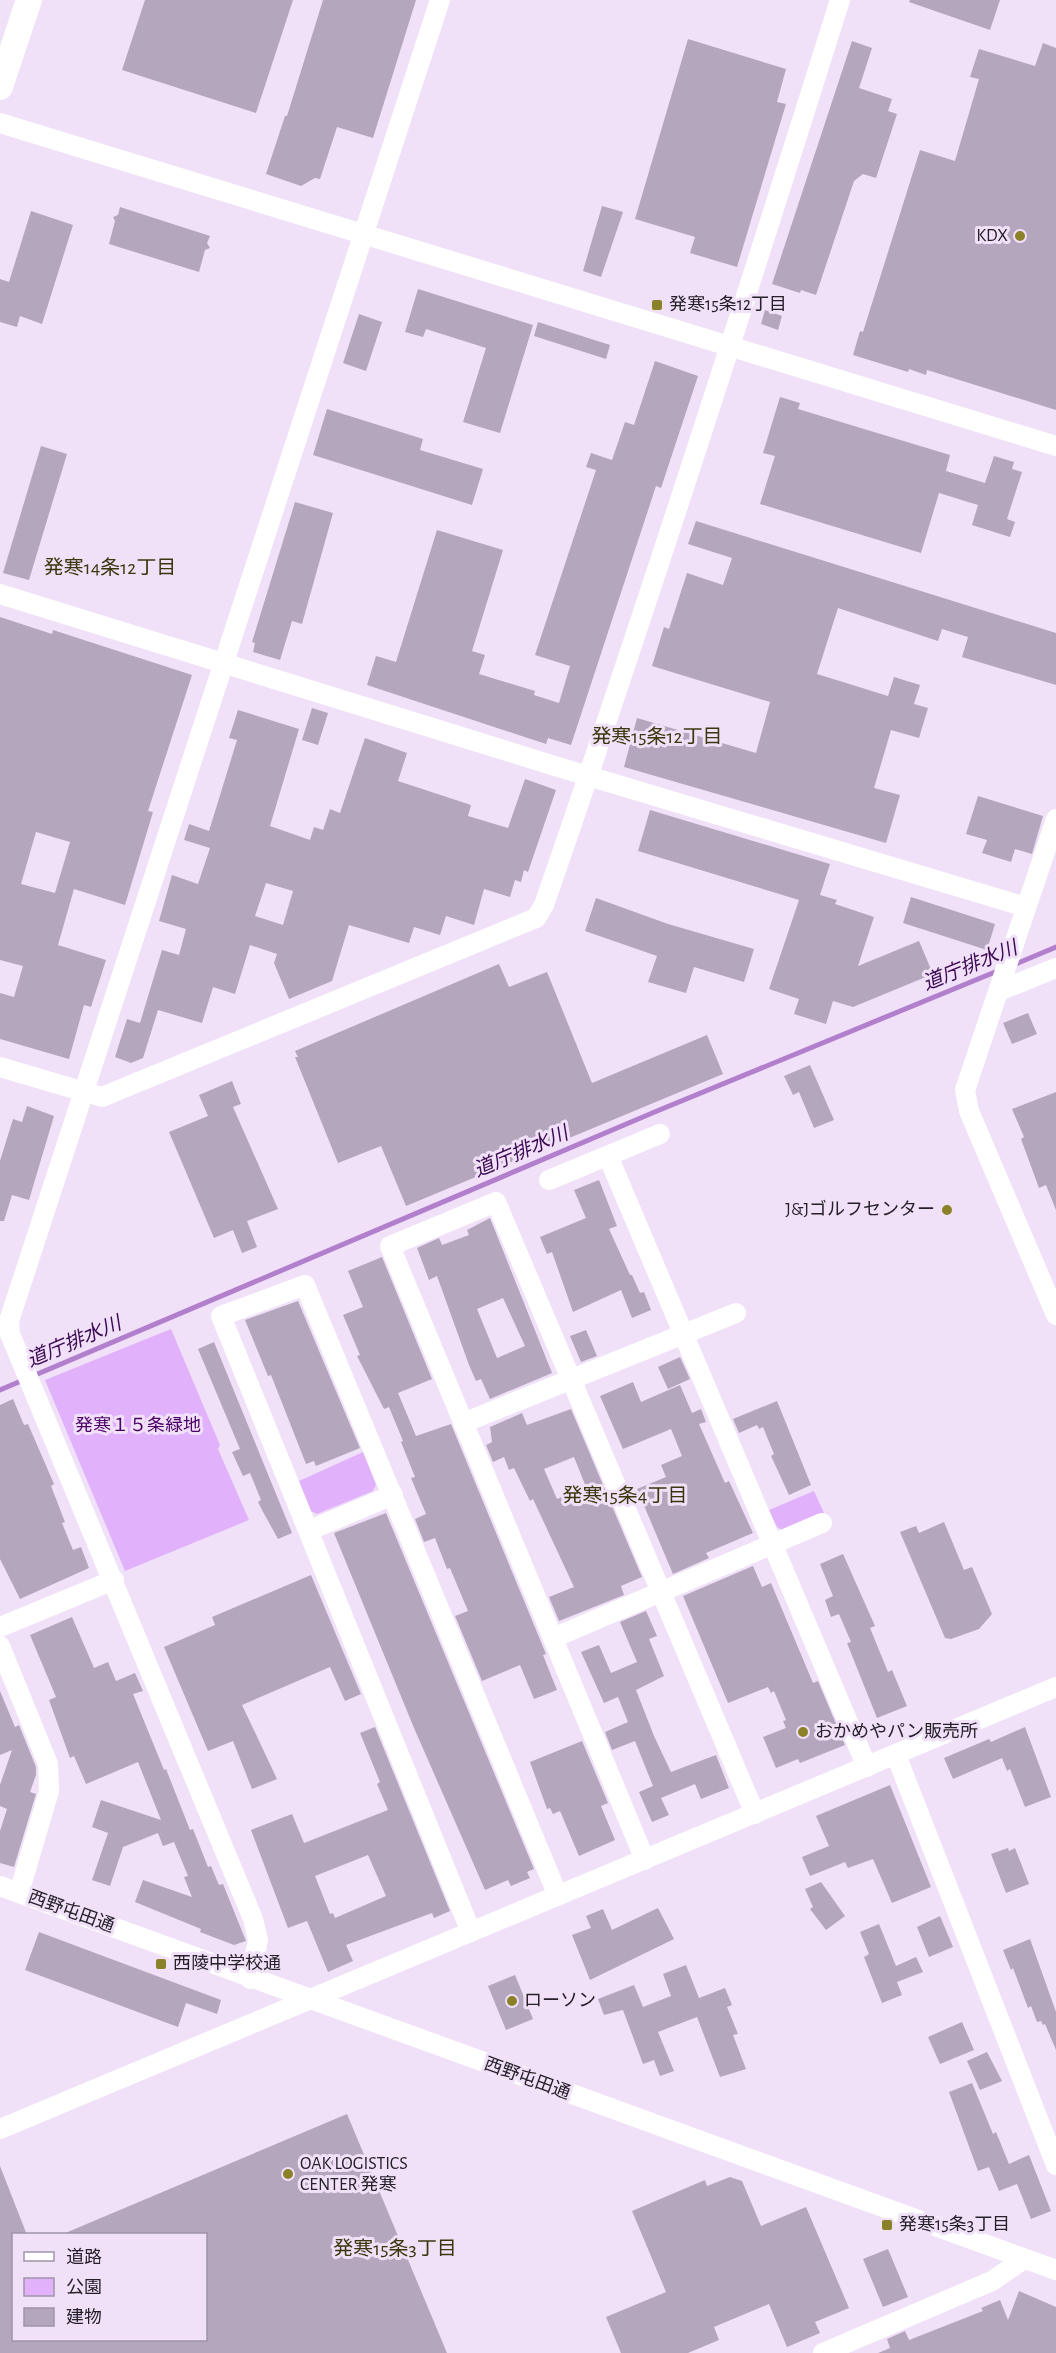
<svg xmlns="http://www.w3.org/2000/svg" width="1056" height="2353" viewBox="0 0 1056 2353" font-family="'Alegreya Sans','Noto Sans JP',sans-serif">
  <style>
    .green { fill: #e1b2fb }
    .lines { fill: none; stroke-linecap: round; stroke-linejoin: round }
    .stream { stroke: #b27fcd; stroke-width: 5 }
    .building { fill: #b4a6bd; fill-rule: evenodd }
    .minor { stroke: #fff; stroke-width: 20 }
    .major { stroke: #fff; stroke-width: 26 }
    .poi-dot { fill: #8b8129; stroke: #f0e1f9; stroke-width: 2 }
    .labels { text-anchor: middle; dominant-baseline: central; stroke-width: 6; stroke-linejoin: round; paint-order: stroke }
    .poi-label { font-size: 18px; fill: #262029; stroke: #f0e1f9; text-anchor: start }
    .park-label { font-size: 18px; fill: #4b0166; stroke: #f0e1f9 }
    .street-label { font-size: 18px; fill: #262029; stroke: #f0e1f9 }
    .neighbourhood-label { font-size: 20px; fill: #3b360c; stroke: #f0e1f9 }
    .water-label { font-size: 20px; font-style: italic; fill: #3d0b52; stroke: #f0e1f9 }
  </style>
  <rect width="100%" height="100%" fill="#f0e1f9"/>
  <g class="green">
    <path d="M 171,1329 L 220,1445 L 218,1449 L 249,1520 L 125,1571 L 45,1380 Z"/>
    <path d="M 363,1452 L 376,1485 L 373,1491 L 317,1514 L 311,1511 L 299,1481 Z"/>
    <path d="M 814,1491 L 824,1513 L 784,1531 L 777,1527 L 769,1510 Z"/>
  </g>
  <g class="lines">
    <g class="stream">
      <path d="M 1011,966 L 1056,947"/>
      <path d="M 0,1390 L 657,1111 L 1000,970"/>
    </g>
  </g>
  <g class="building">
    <path d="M 145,0 L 293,0 L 256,113 L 122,70 Z"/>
    <path d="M 323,0 L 416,0 L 373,138 L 337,127 L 320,179 L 315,178 L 301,186 L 266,174 L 285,116 L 287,116 Z"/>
    <path d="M 910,0 L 1000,0 L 990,30 L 909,2 Z"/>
    <path d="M 688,39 L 786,69 L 777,102 L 786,104 L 737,267 L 690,253 L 695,237 L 635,219 Z"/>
    <path d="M 852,41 L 872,48 L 859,88 L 892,99 L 888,111 L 897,114 L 876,178 L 863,174 L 854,181 L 816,295 L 801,290 L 800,293 L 772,284 Z"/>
    <path d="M 1043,43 L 1056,48 L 1056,410 L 927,370 L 926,375 L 909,369 L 908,372 L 853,355 L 860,331 L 863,332 L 920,150 L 955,161 L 979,79 L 970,77 L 979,49 L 1035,66 Z"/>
    <path d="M 602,206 L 623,212 L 601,277 L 583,271 Z"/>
    <path d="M 120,207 L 210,236 L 207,243 L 210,248 L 205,250 L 199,272 L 109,244 L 115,221 L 113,217 L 118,215 Z"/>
    <path d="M 31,211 L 73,225 L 42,324 L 20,316 L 17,327 L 0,322 L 0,279 L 9,282 Z"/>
    <path d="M 418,289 L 533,325 L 500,433 L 463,422 L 486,348 L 426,329 L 423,337 L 405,332 Z"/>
    <path d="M 765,310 L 782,316 L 778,330 L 761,324 Z"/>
    <path d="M 359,314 L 382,322 L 366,371 L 343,363 Z"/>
    <path d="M 538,322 L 610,345 L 606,359 L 534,336 Z"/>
    <path d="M 655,361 L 698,376 L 661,488 L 656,486 L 571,745 L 548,738 L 546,744 L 367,685 L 376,656 L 396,662 L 437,530 L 503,550 L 472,651 L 485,655 L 479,674 L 535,691 L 534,695 L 559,703 L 570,666 L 535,655 L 596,470 L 586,467 L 591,453 L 612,460 L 625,422 L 634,425 Z"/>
    <path d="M 780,397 L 800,403 L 798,409 L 950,455 L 946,471 L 985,483 L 994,456 L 1014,462 L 1012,469 L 1022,472 L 1007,519 L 1015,522 L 1010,537 L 972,525 L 978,505 L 939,493 L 921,553 L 760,504 L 775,456 L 763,453 Z"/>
    <path d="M 327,409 L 423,439 L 420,450 L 483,469 L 472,505 L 313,455 Z"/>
    <path d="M 41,446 L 67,454 L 29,580 L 3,573 Z"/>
    <path d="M 295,502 L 333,513 L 302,624 L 292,621 L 280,660 L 253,652 L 255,643 L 252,642 Z"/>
    <path d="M 696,521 L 1056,633 L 1056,685 L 962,657 L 968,637 L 942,629 L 938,641 L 838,608 L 817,674 L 888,696 L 894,677 L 920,685 L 914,704 L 928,708 L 919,738 L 891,730 L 874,788 L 900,795 L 886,843 L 624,767 L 637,718 L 756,753 L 770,702 L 652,666 L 664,627 L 669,629 L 687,573 L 723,585 L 732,558 L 688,544 Z"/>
    <path d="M 0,617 L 52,634 L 53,630 L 192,675 L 148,811 L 153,812 L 125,905 L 74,889 L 58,945 L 106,960 L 91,1007 L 84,1005 L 69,1059 L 0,1039 L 0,993 L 14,997 L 23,966 L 0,960 ZM 36,832 L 70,842 L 55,893 L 21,884 Z"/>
    <path d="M 312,708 L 328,713 L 318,745 L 302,740 Z"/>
    <path d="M 238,710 L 299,729 L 270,826 L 310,840 L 314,827 L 323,830 L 330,809 L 340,813 L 365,738 L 407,753 L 398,781 L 471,805 L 468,816 L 508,828 L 525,779 L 556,790 L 528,872 L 524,870 L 521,882 L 515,880 L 510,897 L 484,889 L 474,925 L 446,916 L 440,935 L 414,927 L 409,943 L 349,925 L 332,981 L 289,999 L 274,963 L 277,954 L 250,945 L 235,994 L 213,987 L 202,1023 L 158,1010 L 143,1058 L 131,1063 L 115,1057 L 127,1019 L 140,1023 L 162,950 L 179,955 L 186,929 L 159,921 L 172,875 L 198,884 L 210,848 L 184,840 L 189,824 L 209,831 L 237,740 L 229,738 ZM 266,883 L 293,891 L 283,925 L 255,916 Z"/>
    <path d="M 978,796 L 1043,816 L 1032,854 L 1015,849 L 1011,862 L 982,853 L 987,840 L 966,834 Z"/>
    <path d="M 650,810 L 830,864 L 820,895 L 837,900 L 835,904 L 874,917 L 858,966 L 919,941 L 933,974 L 853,1007 L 833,1001 L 826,1024 L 794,1014 L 799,999 L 769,989 L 799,900 L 638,851 Z"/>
    <path d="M 911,897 L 995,924 L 987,950 L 903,923 Z"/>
    <path d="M 596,898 L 668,924 L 754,949 L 744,982 L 694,967 L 686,993 L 648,982 L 657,956 L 585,931 Z"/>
    <path d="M 499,964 L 509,987 L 547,972 L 592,1083 L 707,1035 L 723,1074 L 406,1206 L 381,1146 L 338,1163 L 295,1057 L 298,1057 L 295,1051 Z"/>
    <path d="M 1028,1013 L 1037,1034 L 1012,1044 L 1003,1023 Z"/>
    <path d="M 810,1065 L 834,1120 L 814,1128 L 799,1092 L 793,1095 L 784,1076 Z"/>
    <path d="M 232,1081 L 241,1104 L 233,1107 L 278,1209 L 247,1221 L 257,1247 L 242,1253 L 233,1230 L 214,1238 L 169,1132 L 208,1116 L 199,1095 Z"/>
    <path d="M 1056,1092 L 1056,1210 L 1046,1185 L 1039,1188 L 1021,1139 L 1024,1137 L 1012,1109 Z"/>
    <path d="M 27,1106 L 54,1116 L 29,1200 L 12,1195 L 4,1221 L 0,1221 L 0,1161 L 13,1119 L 22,1122 Z"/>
    <path d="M 599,1180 L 617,1226 L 609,1229 L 630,1275 L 632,1275 L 640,1293 L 644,1292 L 651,1310 L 632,1318 L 621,1290 L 573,1312 L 552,1252 L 547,1254 L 540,1237 L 586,1218 L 574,1190 Z"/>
    <path d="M 490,1218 L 552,1373 L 490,1399 L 481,1379 L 476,1381 L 469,1365 L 437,1276 L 429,1280 L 417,1248 L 439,1238 L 442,1245 L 469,1235 L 467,1230 ZM 503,1298 L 525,1346 L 497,1358 L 477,1309 Z"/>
    <path d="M 382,1257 L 432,1379 L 398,1393 L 416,1436 L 451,1424 L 546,1654 L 543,1655 L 557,1690 L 534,1699 L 520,1665 L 482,1681 L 455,1616 L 468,1611 L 450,1568 L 447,1569 L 435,1538 L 424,1542 L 415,1519 L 426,1514 L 411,1478 L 415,1477 L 401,1442 L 403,1441 L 389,1407 L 384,1409 L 357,1356 L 360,1355 L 343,1315 L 363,1307 L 348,1271 Z"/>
    <path d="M 298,1301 L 360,1448 L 316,1466 L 314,1461 L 306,1464 L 271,1375 L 268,1376 L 245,1320 Z"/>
    <path d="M 586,1330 L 597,1356 L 581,1362 L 570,1336 Z"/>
    <path d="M 214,1342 L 292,1533 L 278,1539 L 262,1510 L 258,1502 L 261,1500 L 250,1473 L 243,1476 L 232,1452 L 240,1449 L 198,1349 Z"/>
    <path d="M 680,1357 L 690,1379 L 668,1389 L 658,1367 Z"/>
    <path d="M 633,1382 L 641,1402 L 680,1385 L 692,1413 L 701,1409 L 706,1422 L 699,1424 L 725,1483 L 729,1481 L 753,1533 L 706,1553 L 709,1558 L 673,1574 L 637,1489 L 666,1477 L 661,1465 L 682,1456 L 671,1429 L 623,1449 L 600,1396 Z"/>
    <path d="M 13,1399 L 24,1425 L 28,1424 L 54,1484 L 51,1486 L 65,1522 L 62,1523 L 73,1550 L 81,1547 L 89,1568 L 20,1599 L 0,1559 L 0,1405 Z"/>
    <path d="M 777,1401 L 811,1485 L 789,1495 L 771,1456 L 774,1454 L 763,1427 L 759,1429 L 757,1425 L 739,1433 L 733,1419 Z"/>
    <path d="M 571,1409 L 642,1577 L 621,1586 L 624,1595 L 559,1621 L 549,1597 L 574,1587 L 533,1499 L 530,1501 L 514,1468 L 509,1470 L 504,1457 L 493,1462 L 486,1445 L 492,1442 L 490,1427 L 522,1413 L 527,1425 ZM 574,1457 L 586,1487 L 557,1499 L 544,1469 Z"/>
    <path d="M 386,1513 L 534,1869 L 527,1872 L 530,1878 L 511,1886 L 508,1880 L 485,1890 L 414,1728 L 334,1533 Z"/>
    <path d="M 944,1522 L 964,1570 L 972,1567 L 992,1614 L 979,1629 L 951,1639 L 945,1638 L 900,1532 L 916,1526 L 919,1533 Z"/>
    <path d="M 843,1554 L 875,1626 L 870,1628 L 888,1672 L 892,1670 L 907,1706 L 877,1718 L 847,1643 L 851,1642 L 839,1614 L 831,1617 L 825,1600 L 833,1596 L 820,1564 Z"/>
    <path d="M 753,1566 L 762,1587 L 771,1583 L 813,1683 L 818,1681 L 845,1745 L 800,1763 L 798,1759 L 776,1768 L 763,1737 L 786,1728 L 783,1721 L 786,1720 L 774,1691 L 771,1693 L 768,1687 L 728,1703 L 683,1596 Z"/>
    <path d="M 311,1575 L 361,1694 L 345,1701 L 330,1667 L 242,1705 L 277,1779 L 252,1789 L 233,1741 L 208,1751 L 164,1647 L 215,1625 L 212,1617 Z"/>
    <path d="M 646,1611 L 657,1636 L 649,1639 L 664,1676 L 636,1690 L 654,1736 L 671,1772 L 716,1755 L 729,1788 L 701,1799 L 695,1784 L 661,1798 L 669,1815 L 652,1822 L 639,1792 L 653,1786 L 635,1741 L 612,1750 L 605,1732 L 628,1722 L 618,1697 L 604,1703 L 581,1652 L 599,1645 L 611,1673 L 637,1662 L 620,1622 Z"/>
    <path d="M 72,1617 L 94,1668 L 108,1662 L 116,1681 L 135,1673 L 143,1691 L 133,1694 L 164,1770 L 166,1769 L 190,1830 L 193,1829 L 208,1867 L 211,1866 L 219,1885 L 223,1884 L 246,1941 L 234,1945 L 200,1932 L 201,1929 L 135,1902 L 143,1880 L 192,1897 L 184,1877 L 188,1876 L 174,1842 L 163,1846 L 158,1833 L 123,1847 L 110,1886 L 92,1880 L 108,1833 L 92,1827 L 101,1800 L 161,1820 L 138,1762 L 86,1784 L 74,1756 L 70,1758 L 49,1700 L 56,1697 L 30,1635 Z"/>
    <path d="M 0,1691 L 15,1727 L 19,1725 L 36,1767 L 36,1775 L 30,1792 L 36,1794 L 14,1867 L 0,1863 L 0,1831 L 7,1809 L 0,1806 L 0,1785 L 12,1750 L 0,1755 Z"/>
    <path d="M 375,1727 L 450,1911 L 434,1918 L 432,1913 L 346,1945 L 353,1961 L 328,1972 L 307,1921 L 288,1928 L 251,1830 L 292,1814 L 304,1843 L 388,1810 L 377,1784 L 380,1782 L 360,1733 ZM 368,1855 L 386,1896 L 335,1918 L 333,1913 L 330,1914 L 315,1876 Z"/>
    <path d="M 1025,1727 L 1051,1797 L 1025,1807 L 1010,1769 L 1007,1771 L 1002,1758 L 953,1779 L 944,1758 L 989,1739 L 991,1742 Z"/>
    <path d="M 582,1741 L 608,1803 L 601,1806 L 615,1840 L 579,1856 L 560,1811 L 553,1814 L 550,1808 L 547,1809 L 530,1762 Z"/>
    <path d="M 890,1785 L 931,1887 L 892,1903 L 873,1859 L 848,1868 L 845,1862 L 810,1876 L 802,1857 L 829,1846 L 816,1816 Z"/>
    <path d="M 1008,1848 L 1009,1851 L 1015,1848 L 1029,1884 L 1006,1893 L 991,1854 Z"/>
    <path d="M 821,1882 L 845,1916 L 826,1930 L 810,1909 L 813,1907 L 805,1889 Z"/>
    <path d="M 658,1908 L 674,1939 L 590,1980 L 572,1935 L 591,1928 L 586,1916 L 603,1909 L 612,1930 Z"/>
    <path d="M 940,1916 L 953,1947 L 929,1957 L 917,1927 Z"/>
    <path d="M 879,1924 L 896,1966 L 916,1957 L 923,1972 L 897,1982 L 902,1995 L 882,2003 L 864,1957 L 869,1954 L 860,1932 Z"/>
    <path d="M 39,1932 L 221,2000 L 217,2014 L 186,2003 L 178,2027 L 25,1970 Z"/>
    <path d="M 1030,1939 L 1056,2012 L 1056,2050 L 1045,2024 L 1043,2025 L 1041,2021 L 1037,2022 L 1031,2006 L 1028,2008 L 1013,1968 L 1011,1970 L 1003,1950 Z"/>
    <path d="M 686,1965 L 699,1998 L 725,1988 L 732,2005 L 727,2007 L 738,2034 L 733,2035 L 746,2069 L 720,2077 L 697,2017 L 658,2032 L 674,2071 L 660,2076 L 654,2060 L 643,2064 L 623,2010 L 604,2015 L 598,1999 L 634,1985 L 643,2007 L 671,1996 L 663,1974 Z"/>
    <path d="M 515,1975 L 533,2019 L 506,2030 L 488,1986 Z"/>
    <path d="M 962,2022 L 974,2050 L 940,2064 L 928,2037 Z"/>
    <path d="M 987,2052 L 1002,2081 L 980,2090 L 967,2061 Z"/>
    <path d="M 972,2083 L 993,2134 L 996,2132 L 1009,2164 L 1029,2155 L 1051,2211 L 1031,2219 L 1017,2184 L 999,2191 L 989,2167 L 978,2171 L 949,2092 Z"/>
    <path d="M 347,2114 L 447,2353 L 0,2353 L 0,2166 L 27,2235 L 14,2235 L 14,2340 L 206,2340 L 206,2235 L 63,2234 Z"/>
    <path d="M 730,2177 L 742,2181 L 761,2226 L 806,2207 L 849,2308 L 815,2322 L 820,2333 L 787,2347 L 769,2304 L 714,2327 L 719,2340 L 688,2353 L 621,2353 L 606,2317 L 666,2292 L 632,2211 L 705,2180 L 707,2186 Z"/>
    <path d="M 888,2249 L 908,2297 L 883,2307 L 863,2259 Z"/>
    <path d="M 1019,2291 L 1056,2307 L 1056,2353 L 878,2353 L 890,2348 L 887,2339 L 905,2331 L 909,2340 L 983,2311 L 981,2308 L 1000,2300 L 1008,2320 Z"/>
  </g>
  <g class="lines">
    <g class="minor">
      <path d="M 0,123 L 1056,446"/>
      <path d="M 0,594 L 568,770 L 1026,907"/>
      <path d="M 1056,819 L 965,1090 L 969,1111 L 1056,1315"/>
      <path d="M 999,991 L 1056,968"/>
      <path d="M 0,1067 L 102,1097 L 536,918 L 544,905 C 648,605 745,302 840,0"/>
      <path d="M 608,1156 L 867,1767"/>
      <path d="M 549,1180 L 660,1134"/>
      <path d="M 463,1423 L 736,1313"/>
      <path d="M 310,1530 L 393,1495"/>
      <path d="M 0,1627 L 114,1580"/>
      <path d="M 553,1638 L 822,1523"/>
      <path d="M 0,1646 L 48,1764 L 49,1791 L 19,1893"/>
      <path d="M 896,1755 L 1056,2165"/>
      <path d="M 645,1860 L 390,1246 L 496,1202 L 755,1814"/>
      <path d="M 0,1886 L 1056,2270"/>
      <path d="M 471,1932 L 221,1316 L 305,1285 L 558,1896"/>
      <path d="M 250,1979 L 258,1940 L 253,1919 L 10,1334 L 9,1321 L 440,0"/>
      <path d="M 0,2129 L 1056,1687"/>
      <path d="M 823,2353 L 992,2281 L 1024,2259"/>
    </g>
    <path class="major" d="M 0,87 L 29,0"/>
  </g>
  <g class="poi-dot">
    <circle cx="1020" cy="236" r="6"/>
    <rect x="651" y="299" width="12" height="12" rx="3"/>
    <circle cx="947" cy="1210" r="6"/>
    <circle cx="803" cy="1732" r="6"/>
    <rect x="155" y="1958" width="12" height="12" rx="3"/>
    <circle cx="512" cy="2001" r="6"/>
    <circle cx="288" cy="2174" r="6"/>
    <rect x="881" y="2219" width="12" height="12" rx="3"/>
  </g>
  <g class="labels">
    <g class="poi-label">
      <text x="1008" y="236" text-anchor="end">KDX</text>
      <text x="669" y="305">発寒15条12丁目</text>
      <text x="935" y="1210" text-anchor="end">J&amp;Jゴルフセンター</text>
      <text x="815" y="1732">おかめやパン販売所</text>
      <text x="173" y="1964">西陵中学校通</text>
      <text x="524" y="2001">ローソン</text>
      <text x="300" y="2164">OAK LOGISTICS<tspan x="300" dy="21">CENTER 発寒</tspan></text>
      <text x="899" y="2225">発寒15条3丁目</text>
    </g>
    <g class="park-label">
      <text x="138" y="1426">発寒１５条緑地</text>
    </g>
    <g class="street-label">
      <text transform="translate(71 1912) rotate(20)">西野屯田通</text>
      <text transform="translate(527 2079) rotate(20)">西野屯田通</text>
    </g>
    <g class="neighbourhood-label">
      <text x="110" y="568">発寒14条12丁目</text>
      <text x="657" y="737">発寒15条12丁目</text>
      <text x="625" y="1496">発寒15条4丁目</text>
      <text x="395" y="2249">発寒15条3丁目</text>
    </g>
    <g class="water-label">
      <text transform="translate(970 966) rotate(-22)">道庁排水川</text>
      <text transform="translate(521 1152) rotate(-23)">道庁排水川</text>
      <text transform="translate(74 1342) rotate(-23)">道庁排水川</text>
    </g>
  </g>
  <rect x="12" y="2233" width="195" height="108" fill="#f0e1f9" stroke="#9f94a6" stroke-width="1.5"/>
  <rect x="24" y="2252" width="30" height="9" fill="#ffffff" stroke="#9f94a6" stroke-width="1.5"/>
  <text x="66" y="2263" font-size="18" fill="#262029">道路</text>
  <rect x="24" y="2278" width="30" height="18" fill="#e1b2fb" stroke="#9f94a6" stroke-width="1.5"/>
  <text x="66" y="2293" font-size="18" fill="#262029">公園</text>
  <rect x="24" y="2308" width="30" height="18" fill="#b4a6bd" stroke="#9f94a6" stroke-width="1.5"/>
  <text x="66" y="2323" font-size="18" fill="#262029">建物</text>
</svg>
